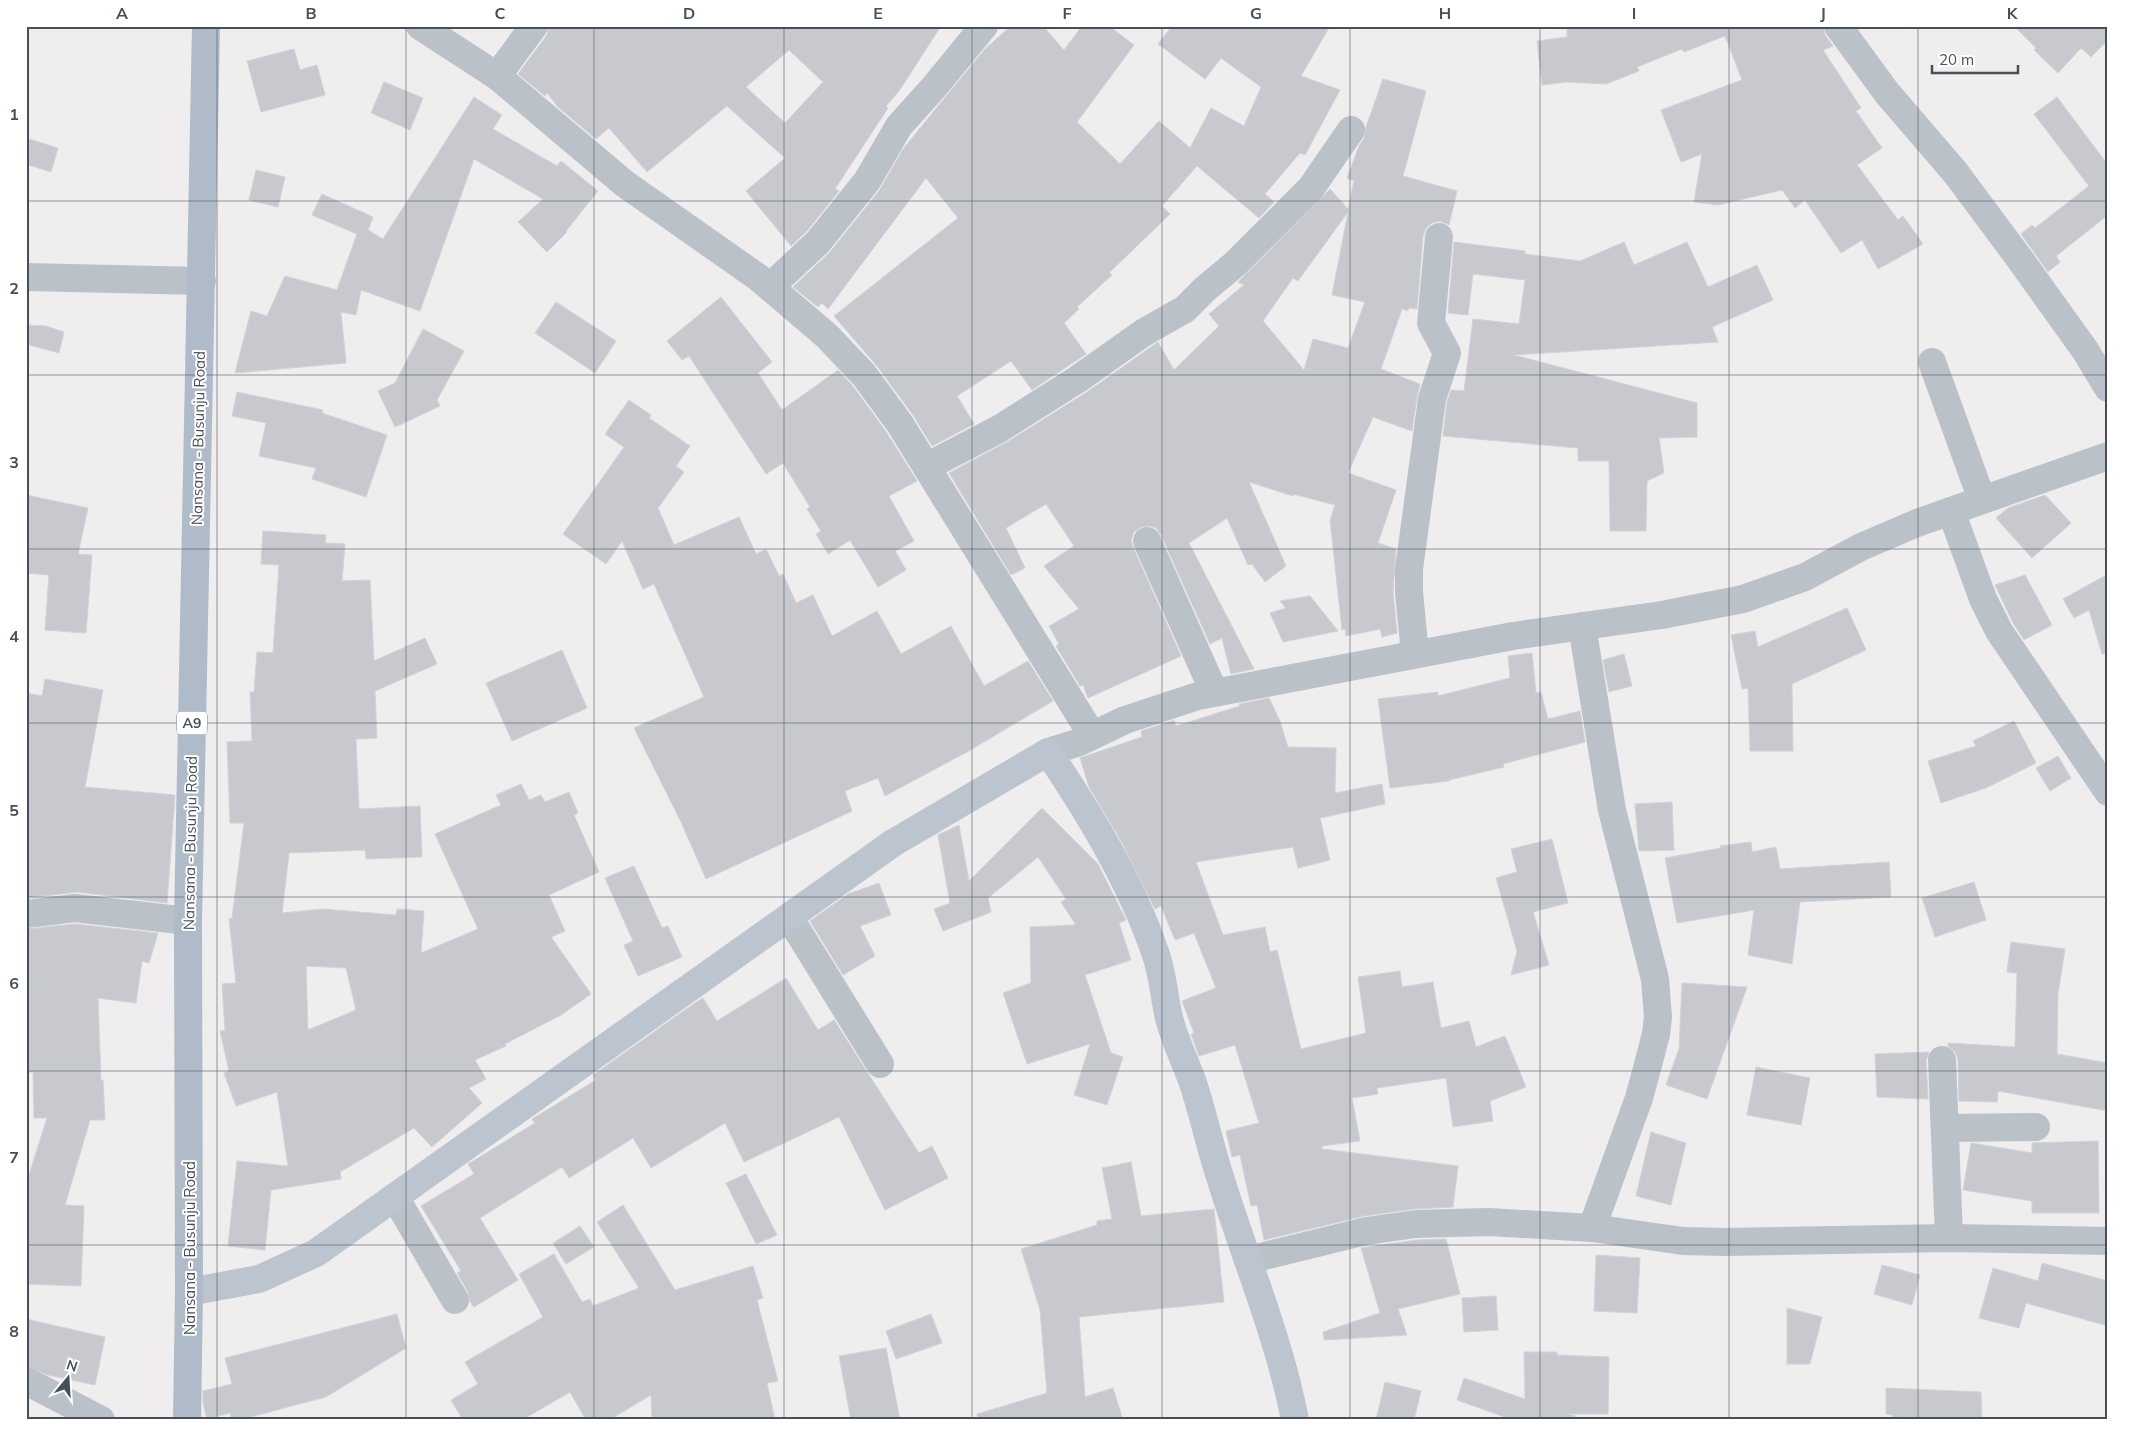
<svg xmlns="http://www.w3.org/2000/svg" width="2134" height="1446" viewBox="0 0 2134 1446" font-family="Mulish,sans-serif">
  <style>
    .building { fill: #c7c9cf; stroke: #d1d3d8; fill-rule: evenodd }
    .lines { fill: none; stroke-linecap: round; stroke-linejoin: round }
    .street { stroke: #bac1c8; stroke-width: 28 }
    .secondary { stroke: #bcc4cf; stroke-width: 28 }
    .primary { stroke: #afbbc9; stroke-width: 28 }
    .grid { fill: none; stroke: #474f58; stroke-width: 1; stroke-opacity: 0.55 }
    .labels { text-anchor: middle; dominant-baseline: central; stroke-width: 4; stroke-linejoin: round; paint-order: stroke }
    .shield { fill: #fff; stroke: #7e848a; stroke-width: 1 }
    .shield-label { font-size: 14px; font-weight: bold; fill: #474f58 }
    .street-label { font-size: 15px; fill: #474f58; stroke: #fff }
    .neatline { fill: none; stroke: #474f58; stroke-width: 2 }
    .grid-label { font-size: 16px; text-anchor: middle; font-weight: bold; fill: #474f58 }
  </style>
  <rect width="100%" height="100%" fill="#efeded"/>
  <g class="building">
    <path d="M 549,26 L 941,26 L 899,91 L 886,106 L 888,108 L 835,189 L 839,191 L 807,231 L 791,246 L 746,191 L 785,158 L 727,106 L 647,172 L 609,128 L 596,139 L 558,107 L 547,93 L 545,96 L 518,74 L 547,35 ZM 789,50 L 823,82 L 785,123 L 746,87 Z"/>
    <path d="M 1011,26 L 1043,26 L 1064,50 L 1082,26 L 1109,26 L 1134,45 L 1077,122 L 1120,164 L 1159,121 L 1190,148 L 1211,108 L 1244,126 L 1261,87 L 1221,58 L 1205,79 L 1158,44 L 1172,26 L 1330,26 L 1301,76 L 1340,90 L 1305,155 L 1300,153 L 1265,194 L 1274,202 L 1259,218 L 1197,166 L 1162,206 L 1170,214 L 1109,273 L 1112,275 L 1077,307 L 1079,309 L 1064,323 L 1086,354 L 1032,390 L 1011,361 L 957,396 L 974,424 L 932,446 L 913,415 L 877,366 L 834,316 L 958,218 L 926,178 L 828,309 L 822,303 L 818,307 L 793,287 L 830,252 L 879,191 L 903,149 L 938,106 L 985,49 Z"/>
    <path d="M 1567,26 L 1823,26 L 1825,35 L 1833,46 L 1823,50 L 1861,108 L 1856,111 L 1882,148 L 1857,165 L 1898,220 L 1903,216 L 1923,244 L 1878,269 L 1862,240 L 1841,253 L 1805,200 L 1795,208 L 1782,190 L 1718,205 L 1694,202 L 1702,154 L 1681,162 L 1661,110 L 1742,80 L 1725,36 L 1684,52 L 1682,49 L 1637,67 L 1639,71 L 1606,84 L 1567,82 L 1542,85 L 1537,41 L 1567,37 Z"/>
    <path d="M 2014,26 L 2108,26 L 2108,40 L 2091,57 L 2081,48 L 2058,73 L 2034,50 L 2036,48 Z"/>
    <path d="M 294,49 L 300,70 L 317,65 L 325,95 L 261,112 L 247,61 Z"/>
    <path d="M 1383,79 L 1426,91 L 1403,176 L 1457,191 L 1449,225 L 1440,221 L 1432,223 L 1426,228 L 1423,236 L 1417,309 L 1409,308 L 1408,311 L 1402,309 L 1381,369 L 1420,384 L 1417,397 L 1412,431 L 1373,417 L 1348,473 L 1396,490 L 1378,543 L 1396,549 L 1393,592 L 1397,633 L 1382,637 L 1380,629 L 1346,636 L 1345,629 L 1342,630 L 1330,520 L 1335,505 L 1293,494 L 1293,496 L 1249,482 L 1286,566 L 1265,582 L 1252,564 L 1248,565 L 1227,518 L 1189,543 L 1254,669 L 1231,674 L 1222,638 L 1210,644 L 1161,535 L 1156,528 L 1149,526 L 1141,527 L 1134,532 L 1131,540 L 1133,547 L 1181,656 L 1088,698 L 1083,685 L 1080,686 L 1056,646 L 1059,644 L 1049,626 L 1079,609 L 1044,566 L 1074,546 L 1046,504 L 1006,528 L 1025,568 L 1011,575 L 949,473 L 1007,442 L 1087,392 L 1158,342 L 1174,370 L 1219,326 L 1209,314 L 1244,285 L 1238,282 L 1328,191 L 1330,189 L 1348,209 L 1354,181 L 1347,178 L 1359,146 L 1364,138 L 1366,127 ZM 1348,212 L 1332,295 L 1365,302 L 1348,348 L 1313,339 L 1304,370 L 1263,321 L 1293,278 L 1298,281 Z"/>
    <path d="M 384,82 L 423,98 L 410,130 L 371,113 Z"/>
    <path d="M 474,97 L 502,115 L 493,129 L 557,166 L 561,161 L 598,191 L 566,231 L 567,232 L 547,252 L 518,222 L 543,199 L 474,159 L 420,311 L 361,290 L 356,315 L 341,312 L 346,363 L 235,373 L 251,311 L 267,316 L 285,276 L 337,290 L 357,234 L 312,215 L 322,194 L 373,217 L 368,230 L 383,239 Z"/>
    <path d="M 2057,97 L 2108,165 L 2108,215 L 2056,256 L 2060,262 L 2048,272 L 2021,234 L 2032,225 L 2035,228 L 2089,186 L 2034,114 Z"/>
    <path d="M 26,138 L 58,148 L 51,172 L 26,164 Z"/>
    <path d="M 256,170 L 285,177 L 278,207 L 249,200 Z"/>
    <path d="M 1454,242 L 1525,251 L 1525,254 L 1580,261 L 1624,242 L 1634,265 L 1687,242 L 1708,287 L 1757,265 L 1773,300 L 1712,327 L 1718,342 L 1514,355 L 1697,403 L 1697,437 L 1659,438 L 1664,473 L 1647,481 L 1646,531 L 1610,531 L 1609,461 L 1578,461 L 1578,448 L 1443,436 L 1447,402 L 1451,390 L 1464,391 L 1473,319 L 1519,324 L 1525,280 L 1473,274 L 1468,315 L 1448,313 Z"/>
    <path d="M 721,297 L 772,362 L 758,373 L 782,410 L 838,370 L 852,385 L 887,433 L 917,481 L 889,496 L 914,541 L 895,551 L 906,570 L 878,587 L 850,540 L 828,554 L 816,534 L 821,531 L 807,509 L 810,507 L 783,463 L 766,474 L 689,356 L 682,360 L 667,341 Z"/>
    <path d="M 556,302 L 616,341 L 595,373 L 535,333 Z"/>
    <path d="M 26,325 L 46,326 L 64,332 L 59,353 L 26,344 Z"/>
    <path d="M 423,329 L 464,351 L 437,400 L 440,406 L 395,427 L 378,391 L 395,383 Z"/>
    <path d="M 237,392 L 323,410 L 322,413 L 387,435 L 366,497 L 312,479 L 316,468 L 259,456 L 266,423 L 232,416 Z"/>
    <path d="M 629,400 L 651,415 L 649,418 L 690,446 L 676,466 L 684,472 L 658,508 L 674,545 L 739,517 L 756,554 L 766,549 L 779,576 L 783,574 L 796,603 L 813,595 L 832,636 L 877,611 L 901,654 L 951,626 L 984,686 L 1028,661 L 1053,701 L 967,752 L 885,796 L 878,778 L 845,791 L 852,811 L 706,879 L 681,822 L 634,728 L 704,697 L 654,584 L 643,589 L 622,541 L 606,564 L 563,534 L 624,447 L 605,434 Z"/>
    <path d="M 26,495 L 88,508 L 78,554 L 92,555 L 86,633 L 45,630 L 49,575 L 26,573 Z"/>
    <path d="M 2045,495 L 2071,523 L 2032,558 L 1996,518 L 2008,508 Z"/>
    <path d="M 263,531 L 326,535 L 325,543 L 345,544 L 342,581 L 370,580 L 374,661 L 425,638 L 437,664 L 375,691 L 377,738 L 356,739 L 359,809 L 420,806 L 422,857 L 366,859 L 365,850 L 289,853 L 282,913 L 322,909 L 396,915 L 397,909 L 424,911 L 421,953 L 478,929 L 435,834 L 501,805 L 496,795 L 521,784 L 529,800 L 541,795 L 545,802 L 569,792 L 578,813 L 574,815 L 599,872 L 549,895 L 565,931 L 551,937 L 591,994 L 561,1015 L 505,1044 L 506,1046 L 475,1060 L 486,1079 L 469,1088 L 482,1103 L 432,1147 L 414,1128 L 340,1172 L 341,1179 L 271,1190 L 265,1250 L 228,1246 L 237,1161 L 288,1166 L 277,1092 L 236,1106 L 224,1073 L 229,1071 L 220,1031 L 225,1030 L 222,984 L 236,983 L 229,919 L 232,918 L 244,823 L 230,823 L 227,742 L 252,741 L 250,692 L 254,692 L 257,652 L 273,653 L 279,565 L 261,564 ZM 306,966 L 346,968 L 356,1010 L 308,1030 Z"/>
    <path d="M 2108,574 L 2108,653 L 2102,654 L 2089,610 L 2074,618 L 2063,599 Z"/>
    <path d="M 2025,575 L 2052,625 L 2024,640 L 2013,623 L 1995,585 Z"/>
    <path d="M 1310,596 L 1338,631 L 1283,642 L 1270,613 L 1286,608 L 1280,601 Z"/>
    <path d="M 1847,608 L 1866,650 L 1792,684 L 1793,751 L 1750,751 L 1748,688 L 1742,689 L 1731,635 L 1755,631 L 1758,647 Z"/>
    <path d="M 562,650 L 587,708 L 512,741 L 486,683 Z"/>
    <path d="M 1532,653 L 1536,693 L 1541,692 L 1548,719 L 1580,711 L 1585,742 L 1503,764 L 1504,767 L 1449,780 L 1449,781 L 1390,788 L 1378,699 L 1438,692 L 1438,696 L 1510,678 L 1508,656 Z"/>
    <path d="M 1624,654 L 1632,686 L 1609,692 L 1603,660 Z"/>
    <path d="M 45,679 L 103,690 L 85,787 L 175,795 L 167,903 L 77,892 L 26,898 L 26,693 L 42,696 Z"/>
    <path d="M 1269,698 L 1280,721 L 1288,747 L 1336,748 L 1335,793 L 1382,784 L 1385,804 L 1320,818 L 1330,860 L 1298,868 L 1293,847 L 1196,862 L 1223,935 L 1265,927 L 1270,952 L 1277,950 L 1301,1049 L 1366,1033 L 1358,977 L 1400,971 L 1402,987 L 1433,982 L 1441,1028 L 1469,1021 L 1476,1047 L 1505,1036 L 1526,1087 L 1490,1101 L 1493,1121 L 1453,1127 L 1446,1078 L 1377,1088 L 1378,1094 L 1352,1098 L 1360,1141 L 1322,1146 L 1322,1149 L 1458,1166 L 1453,1207 L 1414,1209 L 1364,1216 L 1264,1240 L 1257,1205 L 1251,1206 L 1240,1155 L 1232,1157 L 1226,1131 L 1259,1123 L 1235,1045 L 1199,1056 L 1191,1034 L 1194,1033 L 1182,1001 L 1216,988 L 1194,933 L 1175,940 L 1161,906 L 1155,909 L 1121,841 L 1089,787 L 1080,758 L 1142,737 L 1141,731 L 1174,720 L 1176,726 L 1240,706 L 1239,704 Z"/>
    <path d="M 2014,721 L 2036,763 L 1986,788 L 1941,803 L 1928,761 L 1976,746 L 1973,741 Z"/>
    <path d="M 2058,756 L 2071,778 L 2050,791 L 2036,768 Z"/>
    <path d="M 1672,802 L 1674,850 L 1639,851 L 1635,804 Z"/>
    <path d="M 1042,808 L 1098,864 L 1126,920 L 1119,923 L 1131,960 L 1085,975 L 1111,1053 L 1123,1057 L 1107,1105 L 1074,1095 L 1090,1044 L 1027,1064 L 1003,993 L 1031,983 L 1030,927 L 1076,925 L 1061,902 L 1066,899 L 1038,857 L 988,898 L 991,912 L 943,931 L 934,909 L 950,903 L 938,835 L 959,825 L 969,881 Z"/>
    <path d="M 1552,839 L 1568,903 L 1533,912 L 1549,965 L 1511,975 L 1517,951 L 1496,878 L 1517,872 L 1511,849 Z"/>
    <path d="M 1751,842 L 1752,852 L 1776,847 L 1780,869 L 1889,862 L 1891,897 L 1800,902 L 1792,964 L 1748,955 L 1754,910 L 1677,923 L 1665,858 L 1721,848 L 1720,846 Z"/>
    <path d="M 634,866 L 662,928 L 668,926 L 682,957 L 638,976 L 624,945 L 633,941 L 605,878 Z"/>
    <path d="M 1974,882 L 1986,920 L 1935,937 L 1922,898 Z"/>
    <path d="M 879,883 L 891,915 L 860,926 L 875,956 L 843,975 L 810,921 L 848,894 Z"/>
    <path d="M 75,924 L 158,933 L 149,963 L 142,961 L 136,1003 L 98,998 L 101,1080 L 103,1080 L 105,1120 L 90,1120 L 65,1205 L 84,1206 L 81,1286 L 26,1284 L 26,1184 L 47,1118 L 34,1118 L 33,1072 L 26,1072 L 26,929 Z"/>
    <path d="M 2011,942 L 2065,949 L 2058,994 L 2057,1054 L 2108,1063 L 2108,1111 L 1998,1091 L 1997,1102 L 1959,1101 L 1958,1059 L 1955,1052 L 1948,1046 L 1948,1043 L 2015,1047 L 2017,973 L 2007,972 Z"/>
    <path d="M 786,978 L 818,1030 L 834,1020 L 919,1153 L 932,1146 L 948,1178 L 885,1210 L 839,1117 L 744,1162 L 725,1123 L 651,1168 L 633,1138 L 569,1178 L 562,1167 L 480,1218 L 518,1280 L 474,1307 L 470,1302 L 468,1292 L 457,1273 L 461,1271 L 421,1206 L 474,1174 L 468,1164 L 535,1123 L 532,1119 L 596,1080 L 593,1075 L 692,1005 L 703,998 L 717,1021 Z"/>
    <path d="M 1682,983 L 1747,987 L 1707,1099 L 1666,1085 L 1679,1049 Z"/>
    <path d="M 1929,1052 L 1926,1061 L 1928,1099 L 1877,1097 L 1875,1054 Z"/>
    <path d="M 1756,1067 L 1810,1078 L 1801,1125 L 1747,1115 Z"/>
    <path d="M 1651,1132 L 1686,1143 L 1671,1205 L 1636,1196 Z"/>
    <path d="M 2098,1141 L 2099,1213 L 2032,1213 L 2032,1201 L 1963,1190 L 1971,1143 L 2032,1153 L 2032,1143 Z"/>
    <path d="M 1131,1162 L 1141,1216 L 1214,1209 L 1224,1302 L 1079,1317 L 1085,1397 L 1113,1388 L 1123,1420 L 978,1420 L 977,1414 L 1047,1393 L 1040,1310 L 1021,1249 L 1097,1225 L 1097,1221 L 1112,1219 L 1102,1168 Z"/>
    <path d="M 746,1174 L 777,1235 L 756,1244 L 726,1183 Z"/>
    <path d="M 623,1205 L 675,1290 L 753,1266 L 763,1298 L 757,1300 L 778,1381 L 767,1383 L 775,1420 L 652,1420 L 651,1395 L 609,1420 L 586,1420 L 570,1392 L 522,1420 L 463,1420 L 451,1400 L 478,1384 L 465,1362 L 543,1317 L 519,1274 L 554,1254 L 582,1302 L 590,1299 L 593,1306 L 639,1288 L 597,1222 Z"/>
    <path d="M 580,1226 L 594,1247 L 566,1264 L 553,1243 Z"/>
    <path d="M 1446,1239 L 1460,1294 L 1398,1309 L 1407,1335 L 1324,1340 L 1323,1332 L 1380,1313 L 1361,1248 L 1417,1240 Z"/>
    <path d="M 1596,1255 L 1640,1258 L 1637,1313 L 1594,1311 Z"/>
    <path d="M 2042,1263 L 2108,1281 L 2108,1326 L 2026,1303 L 2019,1328 L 1979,1318 L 1993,1268 L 2038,1281 Z"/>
    <path d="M 1882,1265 L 1920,1275 L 1912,1305 L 1874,1294 Z"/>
    <path d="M 1496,1296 L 1498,1330 L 1464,1332 L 1462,1298 Z"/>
    <path d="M 1787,1308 L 1822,1317 L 1810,1364 L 1787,1364 Z"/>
    <path d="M 397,1314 L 406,1348 L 326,1397 L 239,1420 L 232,1420 L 230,1413 L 207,1419 L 203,1403 L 203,1391 L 232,1384 L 225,1358 Z"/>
    <path d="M 931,1314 L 942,1343 L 896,1359 L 886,1331 Z"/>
    <path d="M 26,1319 L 105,1337 L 95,1385 L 48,1375 L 26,1366 Z"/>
    <path d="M 886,1348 L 900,1420 L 851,1420 L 839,1356 Z"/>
    <path d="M 1524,1352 L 1557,1352 L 1557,1355 L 1609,1357 L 1608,1414 L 1568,1414 L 1575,1416 L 1575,1420 L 1513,1420 L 1457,1400 L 1464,1378 L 1525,1399 Z"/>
    <path d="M 1385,1382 L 1421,1391 L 1414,1420 L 1376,1420 Z"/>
    <path d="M 1886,1388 L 1981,1392 L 1982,1420 L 1892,1420 L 1892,1415 L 1886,1414 Z"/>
  </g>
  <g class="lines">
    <g class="street">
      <path d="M 420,26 L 497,76 L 625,184 L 759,278 L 827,336 L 864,375 L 900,424 L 1092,735"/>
      <path d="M 1838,26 L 1887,93 L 1955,172 L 2019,258 L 2085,350 L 2108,388"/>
      <path d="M 497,76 L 534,26"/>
      <path d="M 26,277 L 202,281"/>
      <path d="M 770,287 L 818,242 L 867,181 L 899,126 L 935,86 L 984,26"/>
      <path d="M 1932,362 L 1982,500"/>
      <path d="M 928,466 L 999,429 L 1078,379 L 1143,333 L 1185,309 L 1205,289 L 1235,264 L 1311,188 L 1351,130"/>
      <path d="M 1951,511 L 1983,599 L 1999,631 L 2108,792"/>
      <path d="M 1147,541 L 1214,692"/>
      <path d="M 1582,626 L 1612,810 L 1655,979 L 1658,1017 L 1656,1034 L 1649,1061 L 1639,1098 L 1592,1228"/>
      <path d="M 1415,654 L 1409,592 L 1409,569 L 1432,399 L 1447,353 L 1431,323 L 1439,237"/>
      <path d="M 1048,752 L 1077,743 L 1125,720 L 1198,696 L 1513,636 L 1662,615 L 1743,599 L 1805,577 L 1861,547 L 1917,523 L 2108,456"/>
      <path d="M 26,914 L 75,908 L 188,921"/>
      <path d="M 789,917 L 880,1064"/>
      <path d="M 1942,1060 L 1949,1238"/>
      <path d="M 1945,1128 L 2036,1127"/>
      <path d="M 395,1197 L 455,1300"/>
      <path d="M 1248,1260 L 1366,1231 L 1416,1224 L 1489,1222 L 1592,1228 L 1683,1241 L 1725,1242 L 1949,1238 L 2108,1241"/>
      <path d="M 26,1381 L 101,1420"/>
    </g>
    <path class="secondary" d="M 189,1292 L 259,1279 L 316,1253 L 893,843 L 1048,752 C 1089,813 1131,882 1155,952 C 1163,973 1164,997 1169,1018 C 1175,1041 1185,1061 1193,1083 C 1203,1114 1210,1146 1220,1177 C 1245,1258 1279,1337 1295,1420"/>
    <path class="primary" d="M 187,1420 L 189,1292 L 188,921 L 206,26"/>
  </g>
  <path class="grid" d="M 217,26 L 217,1420M 406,26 L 406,1420M 594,26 L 594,1420M 784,26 L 784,1420M 972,26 L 972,1420M 1162,26 L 1162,1420M 1350,26 L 1350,1420M 1540,26 L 1540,1420M 1729,26 L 1729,1420M 1918,26 L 1918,1420M 26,201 L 2108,201M 26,375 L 2108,375M 26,549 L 2108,549M 26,723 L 2108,723M 26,897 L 2108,897M 26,1071 L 2108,1071M 26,1245 L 2108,1245"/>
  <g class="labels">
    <rect class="shield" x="177" y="711.5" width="30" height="23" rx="4"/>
    <g class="shield-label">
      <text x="192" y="723">A9</text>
    </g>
    <g class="street-label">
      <text transform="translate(198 438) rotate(-89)">Nansana - Busunju Road</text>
      <text transform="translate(190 843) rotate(-89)">Nansana - Busunju Road</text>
      <text transform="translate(189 1248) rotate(-90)">Nansana - Busunju Road</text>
    </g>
  </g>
  <rect width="2134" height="1446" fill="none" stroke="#ffffff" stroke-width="55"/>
  <g transform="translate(68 1378) rotate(18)" stroke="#ffffff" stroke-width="4" paint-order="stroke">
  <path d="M0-4L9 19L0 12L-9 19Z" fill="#474f58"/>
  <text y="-8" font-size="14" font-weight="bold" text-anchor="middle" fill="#474f58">N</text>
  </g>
  <path d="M1932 65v8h86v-8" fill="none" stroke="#474f58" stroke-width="2.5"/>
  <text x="1939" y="65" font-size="15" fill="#474f58" stroke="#ffffff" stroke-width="4" paint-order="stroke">20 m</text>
  <rect x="28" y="28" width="2078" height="1390" class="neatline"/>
  <g class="grid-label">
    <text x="122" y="19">A</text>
    <text x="311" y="19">B</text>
    <text x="500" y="19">C</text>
    <text x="689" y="19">D</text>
    <text x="878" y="19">E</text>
    <text x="1067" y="19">F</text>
    <text x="1256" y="19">G</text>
    <text x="1445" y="19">H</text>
    <text x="1634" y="19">I</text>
    <text x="1823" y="19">J</text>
    <text x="2012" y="19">K</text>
    <text x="14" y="120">1</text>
    <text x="14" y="294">2</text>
    <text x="14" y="468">3</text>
    <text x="14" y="642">4</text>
    <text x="14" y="816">5</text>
    <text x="14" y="989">6</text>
    <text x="14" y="1163">7</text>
    <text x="14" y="1337">8</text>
  </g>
</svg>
